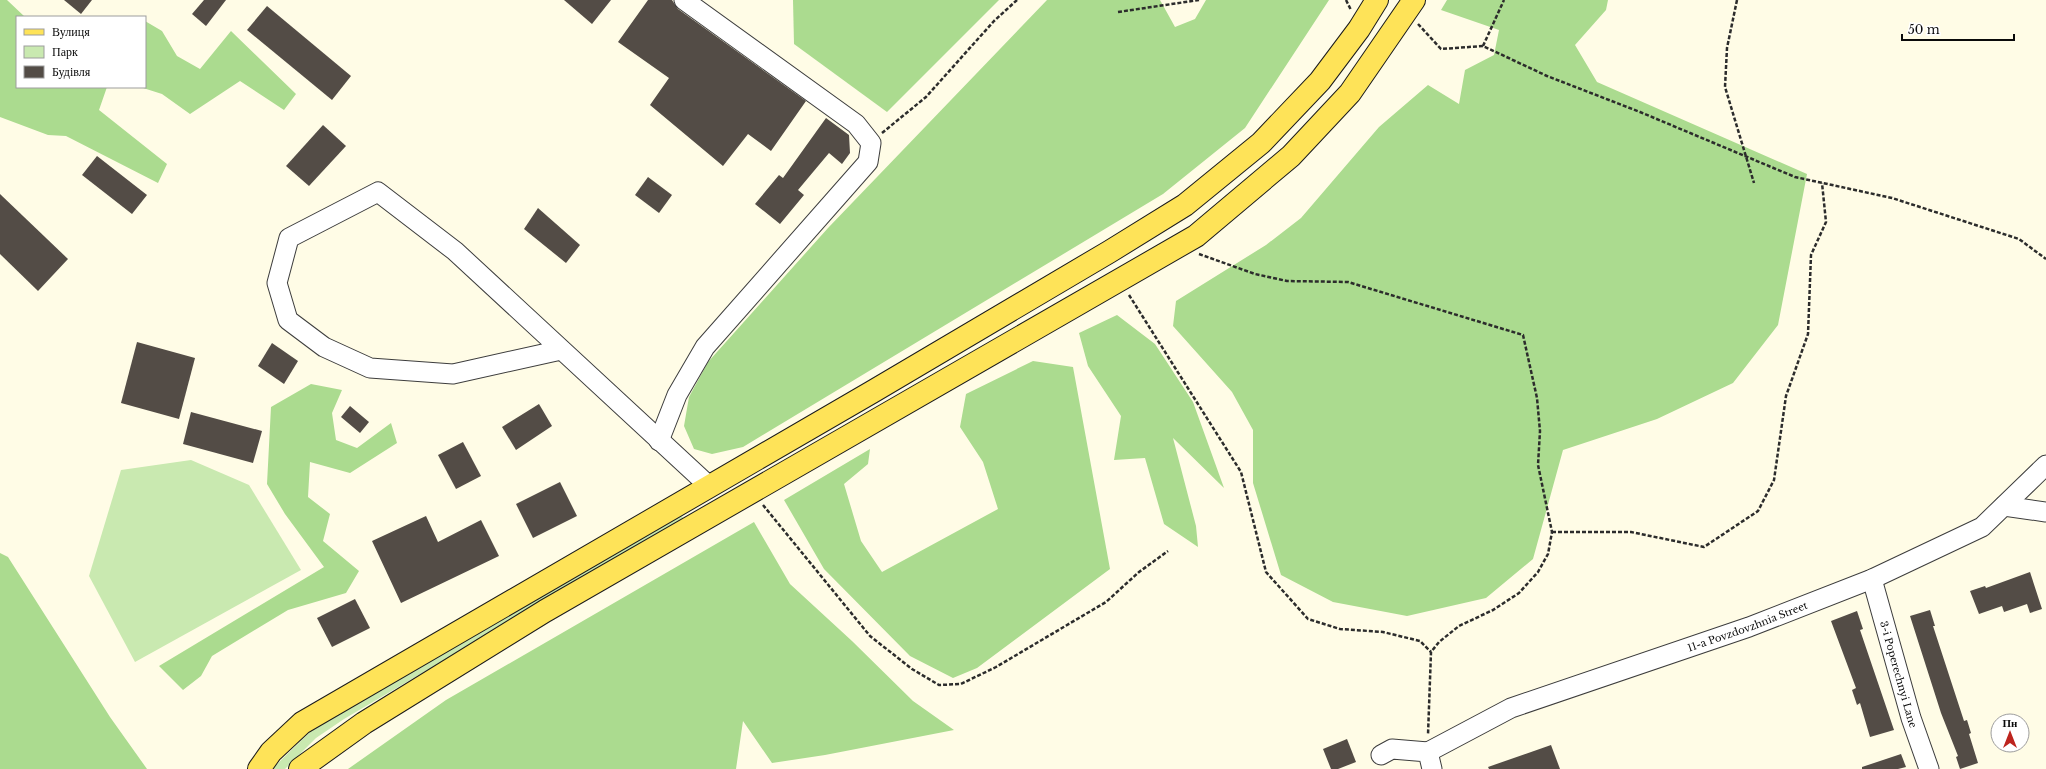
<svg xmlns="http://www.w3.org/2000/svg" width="2046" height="769" viewBox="0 0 2046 769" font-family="'Libre Baskerville',serif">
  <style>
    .green { fill: #c9e9b0 }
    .forest { fill: #abdb8f }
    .building { fill: #534c46 }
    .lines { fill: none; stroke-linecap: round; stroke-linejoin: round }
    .minor-casing { stroke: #3d3d3d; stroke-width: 21 }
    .major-casing { stroke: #1b1b1b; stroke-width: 24 }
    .path { stroke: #2c2c2c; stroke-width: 2.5; stroke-dasharray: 4 2; stroke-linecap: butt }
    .minor { stroke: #fff; stroke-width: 19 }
    .major { stroke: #fee358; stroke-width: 22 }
    .labels { text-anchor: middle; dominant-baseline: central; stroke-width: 4; stroke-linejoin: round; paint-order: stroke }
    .street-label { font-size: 10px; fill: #0a0a0a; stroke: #fff }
  </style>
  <rect width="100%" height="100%" fill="#fffce6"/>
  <g class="green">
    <path d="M 191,460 L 249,485 L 301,570 L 135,662 L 89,576 L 121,470 Z"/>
    <path d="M 678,515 L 683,517 L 682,520 L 344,719 L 316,738 L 285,769 L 272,769 L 310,732 L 352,705 Z"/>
  </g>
  <g class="forest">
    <path d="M 0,0 L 7,0 L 25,17 L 17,17 L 17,87 L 107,87 L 99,110 L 167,164 L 158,183 L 66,136 L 48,135 L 0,117 Z"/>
    <path d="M 793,0 L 999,0 L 887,112 L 794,44 Z"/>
    <path d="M 1047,0 L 1160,0 L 1175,27 L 1195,19 L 1206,0 L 1329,0 L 1245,128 L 1163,194 L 743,447 L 712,454 L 694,449 L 684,426 L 689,397 L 708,362 L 828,228 Z"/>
    <path d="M 1447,0 L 1608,0 L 1606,10 L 1575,45 L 1597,82 L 1807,174 L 1778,325 L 1733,383 L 1657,419 L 1563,450 L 1533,559 L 1486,598 L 1407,616 L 1333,602 L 1281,575 L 1253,483 L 1253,430 L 1232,392 L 1173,326 L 1176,301 L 1266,245 L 1301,218 L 1379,127 L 1428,85 L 1459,104 L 1465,70 L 1494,55 L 1499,30 L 1441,10 Z"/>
    <path d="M 145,21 L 162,31 L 177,56 L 200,69 L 231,31 L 296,94 L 284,110 L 240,81 L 190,114 L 162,94 L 140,87 L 145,87 Z"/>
    <path d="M 1117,315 L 1155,344 L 1193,402 L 1224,488 L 1173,438 L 1196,526 L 1198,547 L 1164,524 L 1145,458 L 1114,460 L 1121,416 L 1088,366 L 1079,333 Z"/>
    <path d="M 1033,361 L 1073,367 L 1110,569 L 977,668 L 953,678 L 910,656 L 824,569 L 784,500 L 870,449 L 868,464 L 844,484 L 861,541 L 882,572 L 998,509 L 983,462 L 960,427 L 966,394 Z"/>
    <path d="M 311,384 L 342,390 L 332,413 L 336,440 L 357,448 L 391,423 L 397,443 L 350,473 L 310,462 L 308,497 L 330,514 L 323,541 L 359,571 L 346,593 L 288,610 L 212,656 L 201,676 L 183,690 L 159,666 L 324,567 L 285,514 L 267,484 L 271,407 Z"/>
    <path d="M 754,522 L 790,584 L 852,641 L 913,701 L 954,730 L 825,755 L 772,763 L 743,721 L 736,769 L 348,769 L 446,700 Z"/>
    <path d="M 0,553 L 8,557 L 110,717 L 147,769 L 0,769 Z"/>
  </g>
  <g class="building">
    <path d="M 64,0 L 92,0 L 81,14 Z"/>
    <path d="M 204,0 L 226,0 L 206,26 L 192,14 Z"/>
    <path d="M 564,0 L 611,0 L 592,24 Z"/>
    <path d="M 648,0 L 672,0 L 678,9 L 806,101 L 771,151 L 748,134 L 723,166 L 650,105 L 669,78 L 618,42 Z"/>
    <path d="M 267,6 L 351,76 L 332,100 L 247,30 Z"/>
    <path d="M 826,118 L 849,135 L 850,153 L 842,164 L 829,153 L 798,190 L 804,195 L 780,224 L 755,204 L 779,175 L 783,178 Z"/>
    <path d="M 323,125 L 346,146 L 309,186 L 286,166 Z"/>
    <path d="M 97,156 L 147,195 L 132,214 L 82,175 Z"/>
    <path d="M 648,177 L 672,195 L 659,213 L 635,195 Z"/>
    <path d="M 0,194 L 68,259 L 38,291 L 0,254 Z"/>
    <path d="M 538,208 L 580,245 L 566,263 L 524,229 Z"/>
    <path d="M 137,342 L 195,358 L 179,419 L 121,403 Z"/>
    <path d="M 272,343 L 298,361 L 284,384 L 258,366 Z"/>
    <path d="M 539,404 L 552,426 L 516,450 L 502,427 Z"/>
    <path d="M 350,406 L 369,422 L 360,433 L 341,417 Z"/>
    <path d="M 191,412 L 262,431 L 253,463 L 183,444 Z"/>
    <path d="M 463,442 L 481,476 L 456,489 L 438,455 Z"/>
    <path d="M 560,482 L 577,516 L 533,538 L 516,504 Z"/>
    <path d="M 426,516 L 438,542 L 481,520 L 499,556 L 401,603 L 372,541 Z"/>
    <path d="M 2030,572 L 2042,609 L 2030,613 L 2027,604 L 2004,612 L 2002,606 L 1979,614 L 1970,591 L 1985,586 L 1986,588 Z"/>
    <path d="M 355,599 L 370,628 L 332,647 L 317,618 Z"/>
    <path d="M 1930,610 L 1935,626 L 1933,626 L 1964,721 L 1967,720 L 1971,733 L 1969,734 L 1978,763 L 1960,769 L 1956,757 L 1958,756 L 1941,713 L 1910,616 Z"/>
    <path d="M 1857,611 L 1863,629 L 1860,630 L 1894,730 L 1870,737 L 1860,703 L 1857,705 L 1852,690 L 1856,688 L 1831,621 Z"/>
    <path d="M 1347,739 L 1356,762 L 1338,769 L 1331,769 L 1323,749 Z"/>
    <path d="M 1551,745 L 1560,769 L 1489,769 L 1488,767 Z"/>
    <path d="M 1901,754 L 1906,767 L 1898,769 L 1862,769 L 1862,767 Z"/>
  </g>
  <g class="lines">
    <g class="minor-casing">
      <g id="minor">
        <path d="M 561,350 L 453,374 L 370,368 L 324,347 L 288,320 L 277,283 L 289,238 L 378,192 L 455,251 L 709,486"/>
        <path d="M 659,441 L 677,395 L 705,347 L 868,162 L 871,143 L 856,124 L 684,0"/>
        <path d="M 2004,506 L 2046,512"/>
        <path id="s1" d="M 1872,579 L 1911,718 L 1929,769"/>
        <path id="s2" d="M 1428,752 L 1511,708 L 1749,627 L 1872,579 L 1982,527 L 2046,465"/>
        <path d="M 1381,755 L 1392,749 L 1428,752 L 1432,769"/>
      </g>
    </g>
    <g class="major-casing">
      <g id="major">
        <path d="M 259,769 L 271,752 L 302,723 L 872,392 L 1109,252 L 1185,205 L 1261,143 L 1320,81 L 1359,29 L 1377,0"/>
        <path d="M 300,769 L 364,723 L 545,611 L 1196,236 L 1291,156 L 1350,93 L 1414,0"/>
      </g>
    </g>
    <g class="path">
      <path d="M 1346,0 L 1351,10"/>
      <path d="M 1737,0 L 1727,48 L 1725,87 L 1754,183"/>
      <path d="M 1118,12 L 1199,0"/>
      <path d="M 1418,24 L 1441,49 L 1483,46 L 1547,76 L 1640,112 L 1795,177 L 1892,198 L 2019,239 L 2046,259"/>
      <path d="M 1483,46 L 1504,0"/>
      <path d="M 882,133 L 926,97 L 994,21 L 1017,0"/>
      <path d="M 1199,254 L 1255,274 L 1287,281 L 1348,282 L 1523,335 L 1537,398 L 1540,431 L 1538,465 L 1552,532 L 1548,554 L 1538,572 L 1519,593 L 1493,610 L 1459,626 L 1439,642 L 1431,652 L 1428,735"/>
      <path d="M 1129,295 L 1241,472 L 1266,572 L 1308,619 L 1340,629 L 1383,632 L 1420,641 L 1431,652"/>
      <path d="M 763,505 L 870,636 L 912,669 L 939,685 L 961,684 L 996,667 L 1106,602 L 1139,572 L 1168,551"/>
      <path d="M 1552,532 L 1631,532 L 1704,547 L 1758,511 L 1774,480 L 1786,396 L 1808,334 L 1811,255 L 1826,222 L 1822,183"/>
    </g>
    <use href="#minor" class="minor"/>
    <use href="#major" class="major"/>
  </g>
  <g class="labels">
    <g class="street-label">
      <text stroke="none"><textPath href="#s2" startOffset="344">11-a Povzdovzhnia Street</textPath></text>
      <text stroke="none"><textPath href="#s1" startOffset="99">3-i Poperechnyi Lane</textPath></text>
    </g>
  </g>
  <rect x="16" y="16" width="130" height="72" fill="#ffffff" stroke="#9d9d9d"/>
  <rect x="24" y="29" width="20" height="6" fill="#fee358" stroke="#9d9d9d"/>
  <text x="52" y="36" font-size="12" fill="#0a0a0a">Вулиця</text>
  <rect x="24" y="46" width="20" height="12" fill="#c9e9b0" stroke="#9d9d9d"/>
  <text x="52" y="56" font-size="12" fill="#0a0a0a">Парк</text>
  <rect x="24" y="66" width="20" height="12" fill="#534c46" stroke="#9d9d9d"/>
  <text x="52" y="76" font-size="12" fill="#0a0a0a">Будівля</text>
  <g transform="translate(2010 733)"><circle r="19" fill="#ffffff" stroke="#9d9d9d"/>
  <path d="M0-3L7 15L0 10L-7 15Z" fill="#bd241e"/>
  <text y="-6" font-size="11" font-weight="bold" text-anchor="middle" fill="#0a0a0a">Пн</text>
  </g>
  <path d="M1902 34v6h112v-6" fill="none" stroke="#0a0a0a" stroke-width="2"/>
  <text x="1908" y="34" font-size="12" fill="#0a0a0a" stroke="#ffffff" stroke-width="3" paint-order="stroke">50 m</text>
</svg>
